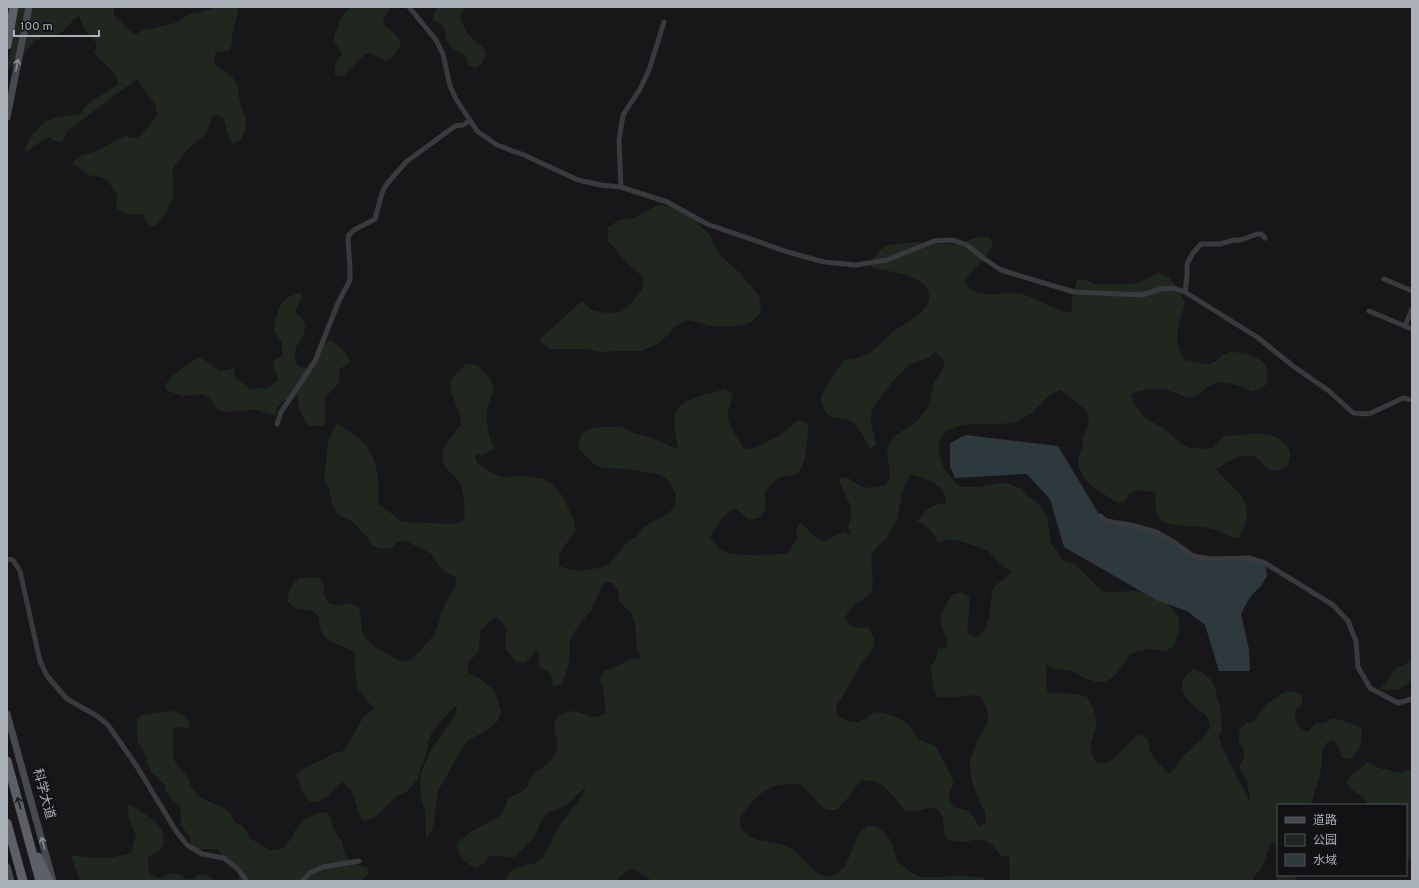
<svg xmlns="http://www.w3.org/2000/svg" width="1419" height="888" viewBox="0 0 1419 888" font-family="Overpass,'Noto Sans SC',sans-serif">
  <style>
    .green { fill: #1f271f; fill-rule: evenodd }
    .water { fill: #2d393d }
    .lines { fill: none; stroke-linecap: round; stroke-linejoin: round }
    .minor { stroke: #383a3e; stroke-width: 5 }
    .secondary { stroke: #464a4e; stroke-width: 7 }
    .trunk { stroke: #5c6066; stroke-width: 9 }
    .oneway { stroke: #878d94 }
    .oneway2 { stroke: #1d1e20 }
    .labels { text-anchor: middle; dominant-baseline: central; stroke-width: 4; stroke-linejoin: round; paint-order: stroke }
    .street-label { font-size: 13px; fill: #aab1b9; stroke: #121214 }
  </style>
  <rect width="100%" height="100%" fill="#171719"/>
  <g class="green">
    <path d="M 7,7 L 114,7 L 114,15 L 130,31 L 136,35 L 141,31 L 178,22 L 189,14 L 202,12 L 216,7 L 239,7 L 232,36 L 232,44 L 229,51 L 216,52 L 214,58 L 215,65 C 221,70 228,72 233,78 C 240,87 237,92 240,102 C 242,110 247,118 246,126 C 246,131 242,137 240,141 L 232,144 L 229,138 L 224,119 L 218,115 L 213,115 L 208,129 L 205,135 L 188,149 L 174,166 L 172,174 L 173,181 L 173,196 L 166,213 L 156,225 L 150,227 L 143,214 L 128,214 L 117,209 L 116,201 L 118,196 L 107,180 L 101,177 L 88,175 L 72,163 L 82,155 L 94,152 L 125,136 L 133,138 L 139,137 L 157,116 L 155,104 L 137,79 L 66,132 L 65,138 L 60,142 L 53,140 L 49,137 C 40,140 34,148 25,152 L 26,146 L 32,135 L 37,131 L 41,125 L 46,121 L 59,117 L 80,114 L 88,104 L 118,84 C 117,69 101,64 94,52 L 97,44 L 85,30 L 79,16 C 70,21 67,30 58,34 C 50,37 41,36 34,42 C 25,50 19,62 9,70 C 7,63 7,58 11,51 L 7,48 Z"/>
    <path d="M 351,7 L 391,7 L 384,17 L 383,24 C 392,32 397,33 401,45 L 392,57 L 385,61 L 373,54 L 367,53 L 362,57 L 342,77 L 335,75 L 335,66 L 342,53 C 339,48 333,43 334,36 C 335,33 338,30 338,27 C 339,18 344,13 351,7 Z"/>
    <path d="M 436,7 L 465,7 L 460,17 C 462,24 466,32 471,37 C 477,43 483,46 487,53 L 481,64 L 476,68 L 469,66 L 465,55 C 457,51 447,48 446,38 C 445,33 445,30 443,25 L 437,23 L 433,20 L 433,14 L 437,9 Z"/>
    <path d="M 658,205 L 686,209 L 711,237 L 718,253 L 740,273 L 759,296 L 761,312 L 752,322 L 740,326 L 713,326 L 688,320 L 676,326 L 667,336 L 656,345 L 640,351 L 615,351 L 601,352 L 587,349 L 550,349 L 539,340 L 582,301 L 592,310 L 606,313 L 621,312 L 633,301 L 642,290 L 644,278 L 626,262 L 608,241 L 608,227 L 619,220 L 633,218 Z"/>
    <path d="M 979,237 L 990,237 L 993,245 C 986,259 973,269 964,281 C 966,284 968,287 970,289 C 982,298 1002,292 1016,293 C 1027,294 1037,300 1047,305 C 1055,308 1063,311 1071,313 L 1072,299 L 1077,280 L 1086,280 L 1095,284 L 1126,284 L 1138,283 L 1158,273 L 1170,278 L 1185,302 C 1180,324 1170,339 1185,360 C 1192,361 1201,364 1207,364 C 1216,364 1218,357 1225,354 C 1231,351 1237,352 1243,354 C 1263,358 1271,364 1266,385 L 1253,392 C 1243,387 1223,379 1211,385 C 1203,388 1201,396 1191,397 C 1185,398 1177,393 1170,391 C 1159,387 1142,389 1131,394 L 1134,403 L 1145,418 L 1163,428 L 1182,444 L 1190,448 L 1210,449 L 1226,435 C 1245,438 1269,426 1285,444 C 1292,452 1291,457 1287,467 C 1266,476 1269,466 1255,457 C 1244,451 1224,463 1216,470 C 1238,493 1259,503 1239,538 C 1229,538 1223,531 1213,529 C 1204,527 1195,526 1185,526 C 1161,524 1153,521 1156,494 C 1147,490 1140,490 1130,493 L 1125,501 L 1117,503 C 1105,493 1090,489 1082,474 C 1075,461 1079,459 1082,448 C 1083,445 1083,441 1083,438 C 1085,431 1092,419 1087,412 C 1083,406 1067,396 1061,390 C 1046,395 1043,403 1032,413 C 1029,415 1025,417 1021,419 C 1019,420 1016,423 1013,423 C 993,426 935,416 939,450 C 941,468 948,475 960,487 L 979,487 L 1000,483 L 1010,484 L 1021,489 L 1027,496 L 1036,501 L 1047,515 L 1051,544 L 1063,561 L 1075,564 L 1102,591 L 1112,592 L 1134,591 L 1153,593 L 1171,607 L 1178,617 L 1180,627 L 1174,646 L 1166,651 L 1148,649 L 1139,651 L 1130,654 L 1114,677 L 1105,682 L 1096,682 L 1080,676 L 1073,671 L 1054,669 L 1046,665 L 1047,693 L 1078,694 L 1087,697 C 1092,705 1097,715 1096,725 C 1093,741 1086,745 1096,762 L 1105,763 L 1114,758 L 1138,734 L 1148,738 C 1150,757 1155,761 1169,773 C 1179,767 1175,765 1181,759 C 1191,748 1202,741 1210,728 C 1209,724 1209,720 1206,716 C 1203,712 1198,710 1194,706 C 1180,693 1177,682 1193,669 L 1203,673 L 1210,679 L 1215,687 L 1217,697 L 1220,706 L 1222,727 L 1219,737 L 1222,747 L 1251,804 L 1247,782 L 1239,766 L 1244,758 L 1243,749 L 1239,741 L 1239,731 L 1246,723 L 1254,721 L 1267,704 L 1282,693 L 1292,691 L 1302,694 L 1302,704 L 1296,709 L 1295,718 L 1300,728 L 1308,732 L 1315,724 L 1325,723 L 1332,718 C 1344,720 1350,724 1361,727 C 1363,740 1361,751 1350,759 L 1341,757 L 1339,748 L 1334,740 L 1326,743 L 1322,753 L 1322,766 L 1311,805 L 1278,805 L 1278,847 L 1274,841 C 1265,850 1268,858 1262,867 C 1258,873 1255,874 1253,881 L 1053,881 L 1043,880 L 1041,881 L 1010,881 L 1009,855 L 1002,857 L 992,845 L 984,840 L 974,840 L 966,842 L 950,841 L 944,835 L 943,818 L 939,810 L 930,807 C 921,811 915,812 905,811 C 891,794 886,780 861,780 L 851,794 L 837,810 L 827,810 L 821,806 L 802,785 C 770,780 757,794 740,818 C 741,821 740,825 741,827 C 748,846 783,838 797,853 C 806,861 817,879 831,876 C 851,870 850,845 861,832 C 863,829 866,828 868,826 L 877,827 L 885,833 L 891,841 L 897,861 L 912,873 L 921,877 L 943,877 L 960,875 L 984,878 L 986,881 L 650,881 L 650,879 L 637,872 L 632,868 L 622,875 L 616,881 L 504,881 L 509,873 L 516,868 L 535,863 L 543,858 L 559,826 L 582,796 L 587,786 L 565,806 L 547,813 L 540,822 L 536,835 L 515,857 C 506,857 499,855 490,856 L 485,863 L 476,868 C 462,861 459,859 457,843 L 471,832 L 500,816 L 505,807 L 508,798 C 514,795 521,793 526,788 C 529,785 529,780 531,777 C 539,766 554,765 557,748 C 560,735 545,722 564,713 C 573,708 585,716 594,717 C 598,717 602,715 606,713 L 603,688 L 599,679 L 604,671 L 622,664 L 630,659 L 641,658 L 637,651 L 635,623 L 632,614 L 619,601 L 618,591 L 613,583 L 604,582 L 592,609 L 574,632 L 570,641 L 569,663 L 562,684 L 553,687 L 552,678 L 548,671 L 539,667 L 539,657 L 537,649 L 525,663 L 516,662 L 505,648 L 506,629 L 502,621 L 494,617 L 480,631 L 479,651 L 467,664 L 469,674 L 479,678 L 495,691 L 501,711 L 498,721 L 484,732 L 467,741 L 457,757 L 438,791 L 433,829 L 426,838 L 425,812 L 420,794 L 421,772 L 432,748 L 457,713 L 456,706 L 450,711 L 432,732 L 428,741 L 427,753 L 422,764 L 418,778 L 413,785 L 406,792 L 397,796 L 374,818 L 363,821 C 353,806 359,793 342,782 L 328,796 L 319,802 L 309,801 L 303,793 L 296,774 L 314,763 L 324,759 L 334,753 L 343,751 L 348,744 L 364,716 L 374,709 L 358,689 L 355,672 L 355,652 C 336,641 319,645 319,617 L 313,611 L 295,608 L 288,602 C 288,590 290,587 299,578 L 318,577 L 324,584 L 324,594 L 328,603 L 339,606 L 349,603 L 359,608 C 361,616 361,622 362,630 C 364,644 390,655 402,662 L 413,659 L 433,636 L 437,628 L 441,612 L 455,586 L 456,577 C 445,573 436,566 432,554 L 406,541 L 398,542 L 391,548 L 382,549 L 372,546 C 368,536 366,537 360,530 C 352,520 350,519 338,515 L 333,507 L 329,489 L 324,479 L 328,441 L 337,423 C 345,429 358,436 365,444 C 379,461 379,483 379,504 L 402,522 L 456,524 L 465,518 C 464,506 465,493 459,482 C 456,476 448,472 445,466 C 437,450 452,436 461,425 L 460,415 L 451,392 L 451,380 L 457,372 L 466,364 L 477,365 C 484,372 493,379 493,388 C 494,395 489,400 488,406 C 485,419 488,438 495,449 L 482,455 L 475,454 L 477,463 L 494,474 L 502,477 L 524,476 L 544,479 L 552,484 L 559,491 L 564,499 L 574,521 L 575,531 L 559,554 L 559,566 L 569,569 L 579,571 L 599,568 L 609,564 L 627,542 L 637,536 L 643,528 L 652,522 L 670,512 L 675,504 L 676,494 L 666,478 L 658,474 L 626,469 L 602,468 L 593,463 L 579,449 L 579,441 L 583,432 L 593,428 L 602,427 L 622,427 L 631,432 L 656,439 L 667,445 L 678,449 C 678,441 674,433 674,424 C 674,395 705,397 724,389 L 733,394 C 732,401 729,407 728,413 C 726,424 740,441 745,450 C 765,445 783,435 798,420 L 808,424 C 808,436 807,468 796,474 C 790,477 786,475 781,477 C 775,479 769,487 765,492 C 766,500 767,514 758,518 C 755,519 750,519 748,519 L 735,508 C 723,514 717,525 710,537 C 714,542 719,549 726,552 C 737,557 775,555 788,553 L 797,539 L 796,531 L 800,522 L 816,538 L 824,541 L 843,532 L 852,536 L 848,528 L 851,517 L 851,507 L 838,479 L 847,477 C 861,488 867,490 885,485 L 890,478 L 887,449 L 892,439 L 899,433 L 916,422 L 922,415 L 928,407 L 934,382 L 940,374 L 945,364 L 941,357 L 935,352 L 928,358 L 909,365 L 894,380 L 876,403 L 871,412 L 871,422 L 876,444 L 870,449 C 865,438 859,426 848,420 C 843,417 835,419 830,416 C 826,413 821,405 821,400 C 821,390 838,369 844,360 C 850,359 857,358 863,356 C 875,352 883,339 894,331 C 907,322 943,306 924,285 C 914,273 887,272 872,267 L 873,258 L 880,250 L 888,245 L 919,242 L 928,244 L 948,244 L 959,243 ZM 910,474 C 920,477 940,483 944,493 C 945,496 946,500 946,503 C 931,504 927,509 917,521 C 928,526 933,532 938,543 L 948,539 L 959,541 L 979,547 L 989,552 L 1004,567 L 1013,572 L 998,583 L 992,591 L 990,612 L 988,621 L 984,631 L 977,637 L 968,634 C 966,621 971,610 969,597 L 961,592 L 953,594 C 941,611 935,621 948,639 L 946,648 L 938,649 L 936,659 L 931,667 L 933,688 L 938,697 C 952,699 965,694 979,696 L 985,704 L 988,714 L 987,724 L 977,742 L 970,761 L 970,771 L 972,781 L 975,791 L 979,801 L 985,811 L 986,823 L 979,826 L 970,811 L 954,807 L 949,799 L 950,791 L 954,781 L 936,747 L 919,739 L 907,723 L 901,719 L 884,713 L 875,712 C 860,723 852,727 837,714 L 836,706 C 847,692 852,677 862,663 C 866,657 872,653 874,645 C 876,639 872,633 868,628 C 856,628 852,628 845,618 C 851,605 862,601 872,592 L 873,583 L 871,558 L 875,549 L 888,537 L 891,528 L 897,522 L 902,493 Z"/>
    <path d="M 301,293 L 301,299 L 295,311 C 297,314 301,317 303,320 C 311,333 295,342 295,353 C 294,358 296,361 298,366 L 305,368 L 311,365 L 321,346 L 331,340 C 339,345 347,353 350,362 L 346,366 L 340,368 L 339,383 L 325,398 L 325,419 L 323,426 L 311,426 L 305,423 C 304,417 300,413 299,408 C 297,402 299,398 296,391 L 277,407 L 276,416 L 255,410 L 223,412 L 217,409 L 208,397 L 203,394 L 182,396 L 166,390 C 166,388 165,386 166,384 C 170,376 192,360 200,357 L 220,371 L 234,368 L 235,377 L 250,389 L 268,388 L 279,379 L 273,366 L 275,360 L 282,356 L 282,343 L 274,331 C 276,312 280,296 301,293 Z"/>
    <path d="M 1412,657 C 1412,663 1413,671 1412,676 C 1409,690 1391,692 1380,689 L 1390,678 L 1392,672 L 1398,667 L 1405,665 Z"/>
    <path d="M 170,711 C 180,712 184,714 190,723 L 186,729 L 181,727 L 173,728 L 173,756 L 176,764 L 187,775 L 192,789 L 203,799 L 222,807 L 228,811 L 236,823 L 243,826 L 250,838 L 262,846 L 270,850 L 276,850 L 283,848 L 293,837 L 295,830 L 305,819 L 318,813 L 326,812 L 331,817 L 334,830 L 342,841 L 345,855 L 355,864 L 368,868 L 369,874 L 360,881 L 238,881 L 240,872 L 217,849 L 197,849 L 191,844 L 189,835 L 181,826 L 180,806 L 170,798 L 166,791 L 165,785 L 150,771 L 144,752 L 137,741 L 137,718 C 144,712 160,714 170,711 Z"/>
    <path d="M 1368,762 L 1381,769 L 1387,769 L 1394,772 L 1401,773 L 1412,768 L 1412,861 L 1406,860 L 1406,805 L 1369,805 C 1364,796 1353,792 1347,784 L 1348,778 Z"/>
    <path d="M 128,804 C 145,814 174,827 160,851 L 154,853 L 148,858 C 147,867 149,880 162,877 C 166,876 170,873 175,873 C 180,874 183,876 186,879 L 193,879 L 197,875 L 206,874 L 215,881 L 80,881 L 71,855 L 86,857 L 110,858 L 131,853 L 136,834 C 131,827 127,813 128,804 Z"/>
    <path d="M 1278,856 L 1278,875 L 1297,875 L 1294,881 L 1277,881 Z"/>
  </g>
  <path class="water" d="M 966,435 L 1058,446 L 1100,516 L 1106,521 L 1156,532 L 1193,556 L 1249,558 L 1265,563 L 1267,576 L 1261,586 L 1250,597 L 1241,614 L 1249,649 L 1250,671 L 1219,671 L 1205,625 L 1187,611 L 1156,600 L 1064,547 L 1050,499 L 1027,474 L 955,478 L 950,466 L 950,443 Z"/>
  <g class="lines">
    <g class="minor">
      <path d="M 409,7 L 436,40 L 443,54 L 450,86 L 456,99 L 477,131 L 497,145 L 524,155 L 578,180 L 601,185 L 621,187"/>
      <path d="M 664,22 L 649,70 L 640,89 L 623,115 L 619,140 L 621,187 L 667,202 L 707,224 L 788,252 L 824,262 L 856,265 L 887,260 L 934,241 L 953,240 L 967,245 L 983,258 L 1001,270 L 1074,292 L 1142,295 L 1161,289 L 1173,288 L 1185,292 L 1257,337 L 1293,366 L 1329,391 L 1353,413 L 1369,414 L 1403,398 L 1412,400"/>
      <path d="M 1384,279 L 1412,291"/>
      <path d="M 1185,292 L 1187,276 L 1187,264 L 1193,253 L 1201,244 L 1220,244 L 1234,240 L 1241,240 L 1257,234 L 1261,234 L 1265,238"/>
      <path d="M 1369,311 L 1412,329"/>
      <path d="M 1405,326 L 1412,309"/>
      <path d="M 277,424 L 281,412 L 315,361 L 338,303 L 350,280 L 350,269 L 348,240 L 349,235 L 354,230 L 375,219 L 382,193 L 386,185 L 406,162 L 455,126 L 463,125 L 469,121"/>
      <path d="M 1100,516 L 1106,521 L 1131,525 L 1156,532 L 1174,542 L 1193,556 L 1211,559 L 1249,558 L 1265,563 L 1333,605 L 1348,621 L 1356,641 L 1358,667 L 1370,688 L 1398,703 L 1412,699"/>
      <path d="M 7,559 L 13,560 L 20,571 L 40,661 L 47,676 L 67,699 L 97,716 L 108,725 L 136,765 L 176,831 L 187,845 L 202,854 L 224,858 L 238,869 L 247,881"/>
      <path d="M 302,881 L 310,873 L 323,867 L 359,861"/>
    </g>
    <g class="secondary">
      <path d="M 7,117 L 29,7"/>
      <path d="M 7,714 L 53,881"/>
      <path d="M 7,867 L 11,881"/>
    </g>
    <g class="trunk">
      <path d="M 7,45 L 14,7"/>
      <path d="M 7,761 L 40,881"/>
      <path d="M 7,823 L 23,881"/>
      <path d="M 38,857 L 49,881"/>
    </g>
  </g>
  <defs><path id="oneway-shaft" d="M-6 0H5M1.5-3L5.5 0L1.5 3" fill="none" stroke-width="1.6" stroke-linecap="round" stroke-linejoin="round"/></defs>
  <g class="oneway">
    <use href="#oneway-shaft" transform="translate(17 65) rotate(-79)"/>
    <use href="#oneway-shaft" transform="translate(43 843) rotate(-105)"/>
  </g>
  <use class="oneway2" href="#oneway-shaft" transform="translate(19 803) rotate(-106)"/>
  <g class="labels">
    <g class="street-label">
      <text transform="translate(43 794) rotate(75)">科学大道</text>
    </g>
  </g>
  <rect width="1419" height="888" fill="none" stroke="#aab1b9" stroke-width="16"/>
  <rect x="1277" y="804" width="130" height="72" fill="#121214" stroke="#4f5256"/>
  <rect x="1285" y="817" width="20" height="6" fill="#464a4e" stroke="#4f5256"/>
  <text x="1313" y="824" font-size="12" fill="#aab1b9">道路</text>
  <rect x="1285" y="834" width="20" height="12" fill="#1f271f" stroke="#4f5256"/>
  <text x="1313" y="844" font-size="12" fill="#aab1b9">公园</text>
  <rect x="1285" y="854" width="20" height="12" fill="#2d393d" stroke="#4f5256"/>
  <text x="1313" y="864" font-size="12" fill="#aab1b9">水域</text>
  <path d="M14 30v6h85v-6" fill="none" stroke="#aab1b9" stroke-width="2"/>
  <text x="20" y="30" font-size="12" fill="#aab1b9" stroke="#121214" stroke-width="3" paint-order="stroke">100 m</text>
</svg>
